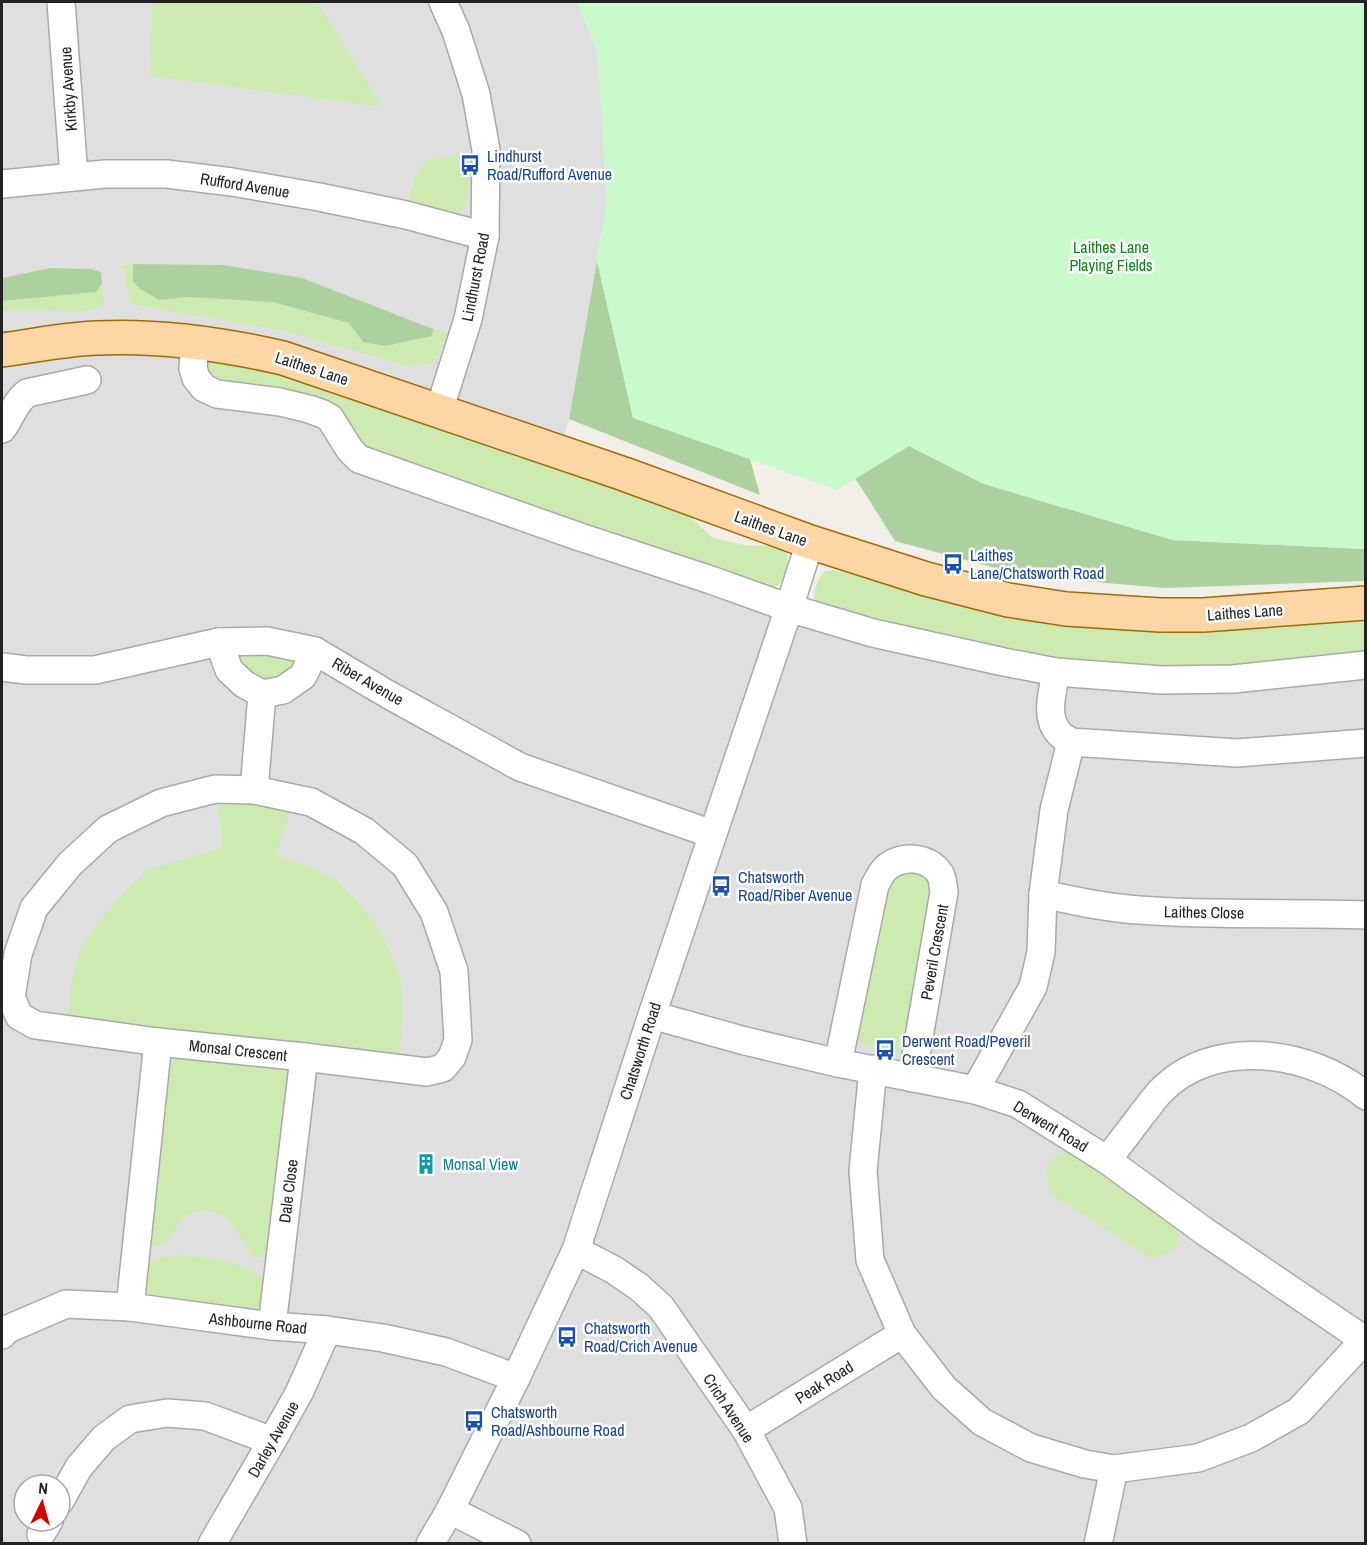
<svg xmlns="http://www.w3.org/2000/svg" width="1367" height="1545" viewBox="0 0 1367 1545" font-family="'Archivo Narrow',sans-serif">
  <style>
    .residential { fill: #e0dfdf; fill-rule: evenodd }
    .grass { fill: #cdebb0 }
    .forest { fill: #add19e }
    .park { fill: #c8facc }
    .lines { fill: none; stroke-linecap: round; stroke-linejoin: round }
    .minor-casing { stroke: #a9a9a9; stroke-width: 30 }
    .major-casing { stroke: #a06b00; stroke-width: 36 }
    .minor { stroke: #fff; stroke-width: 27 }
    .major { stroke: #fcd6a4; stroke-width: 33 }
    .labels { text-anchor: middle; dominant-baseline: central; stroke-width: 5; stroke-linejoin: round; paint-order: stroke }
    .street-label { font-size: 16px; fill: #222; stroke: #fff }
    .transit-label { font-size: 16px; fill: #164399; stroke: #fff; text-anchor: start }
    .park-label { font-size: 16px; fill: #0c8416; stroke: #fff }
    .culture-label { font-size: 16px; fill: #0d838f; stroke: #fff; text-anchor: start }
  </style>
  <rect width="100%" height="100%" fill="#f2efe9"/>
  <path class="residential" d="M 2,2 L 577,2 L 598,54 L 607,202 L 569,419 L 536,532 L 868,641 L 1365,676 L 1365,1543 L 2,1544 ZM 24,1485 L 60,1485 L 60,1521 L 24,1521 Z"/>
  <g class="grass">
    <path d="M 152,2 L 314,2 L 323,11 L 382,107 L 151,76 Z"/>
    <path d="M 467,154 C 468,169 475,214 452,213 L 407,206 L 415,176 L 428,160 Z"/>
    <path d="M 133,264 L 134,281 L 159,300 L 187,297 L 273,302 L 349,323 L 363,342 L 432,336 L 433,329 L 448,333 L 433,363 L 408,366 L 284,331 L 135,305 L 130,302 L 122,265 Z"/>
    <path d="M 102,283 L 104,304 C 83,317 57,311 35,310 C 24,310 12,311 2,311 L 2,301 L 96,292 Z"/>
    <path d="M 219,355 L 285,372 L 683,510 L 713,538 L 745,545 L 768,546 L 787,553 L 787,569 L 779,585 L 767,589 L 364,449 L 353,434 L 207,377 L 206,368 L 209,361 Z"/>
    <path d="M 834,570 L 986,609 L 1365,613 L 1365,653 L 1231,670 L 1062,662 L 912,633 L 817,606 C 810,594 817,583 823,572 Z"/>
    <path d="M 241,654 L 294,658 L 297,665 L 292,675 L 265,682 L 238,663 Z"/>
    <path d="M 234,801 L 260,802 L 291,809 L 276,855 L 307,866 L 335,879 L 361,906 L 382,934 L 400,977 L 403,1008 L 399,1055 L 68,1017 L 72,982 L 79,951 L 99,921 L 130,886 L 149,869 L 215,850 L 223,846 L 217,804 Z"/>
    <path d="M 915,865 L 933,880 L 904,1050 L 897,1054 C 882,1050 862,1050 855,1034 L 887,877 Z"/>
    <path d="M 184,1055 L 281,1066 L 287,1073 L 290,1084 L 269,1252 L 260,1258 L 253,1257 C 246,1246 235,1226 225,1218 C 219,1213 211,1211 204,1211 C 198,1211 191,1213 186,1216 C 172,1226 167,1260 146,1239 L 168,1060 Z"/>
    <path d="M 1069,1152 L 1175,1226 C 1187,1246 1167,1257 1150,1258 L 1050,1193 L 1046,1168 L 1056,1155 Z"/>
    <path d="M 181,1255 C 214,1259 240,1259 267,1282 L 265,1304 L 258,1308 L 144,1295 L 142,1266 L 161,1257 Z"/>
  </g>
  <g class="forest">
    <path d="M 597,261 L 633,417 L 750,459 L 760,495 L 569,419 Z"/>
    <path d="M 133,264 L 223,265 L 302,278 L 433,329 L 432,336 L 385,346 L 363,342 L 349,323 L 273,302 L 187,297 L 159,300 L 139,288 L 133,281 Z"/>
    <path d="M 51,268 L 90,269 L 101,272 L 102,283 L 96,292 L 2,301 L 2,278 Z"/>
    <path d="M 909,446 L 984,484 L 1173,540 L 1365,549 L 1365,581 L 1165,588 L 1025,576 L 895,541 L 855,478 Z"/>
  </g>
  <path class="park" d="M 577,2 L 1365,2 L 1365,549 L 1173,540 L 984,484 L 909,446 L 837,490 L 633,418 L 597,261 L 607,202 L 598,54 Z"/>
  <g class="lines">
    <g class="minor-casing">
      <g id="minor">
        <path d="M 61,2 L 74,176"/>
        <path d="M 2,184 L 105,174 L 167,174 L 232,182 L 319,197 L 406,215 L 485,236"/>
        <path d="M 195,341 L 193,368 L 196,378 L 204,388 L 217,394 L 280,402 L 309,409 L 323,414 L 330,418 L 350,450 L 359,459 L 580,537 L 711,580 L 789,608 L 873,633 L 1004,662 L 1056,672 L 1162,680 L 1233,679 L 1366,665"/>
        <path d="M 439,411 L 468,319 L 485,236 L 486,150 L 476,94 L 456,31 L 443,2"/>
        <path d="M 2,429 C 11,418 14,403 27,393 L 87,380"/>
        <path d="M 219,642 L 229,670 L 244,684 L 262,694 L 283,690 L 303,676 L 315,651"/>
        <path d="M 2,667 L 26,670 L 95,670 L 219,642 L 267,641 L 315,651 L 389,695 L 520,767 L 712,834"/>
        <path d="M 1056,672 C 1053,691 1044,717 1059,733 C 1062,737 1067,739 1071,742 L 1237,753 L 1366,743"/>
        <path d="M 215,789 L 254,790 L 311,802 L 364,831 L 405,865 L 434,912 L 454,971 L 458,1040 L 452,1057 L 443,1068 L 427,1072 L 304,1057 L 158,1042 L 35,1025 L 19,1016 L 11,997 L 18,954 L 34,908 L 70,864 L 108,829 L 161,803 Z"/>
        <path d="M 254,790 L 262,694"/>
        <path d="M 1043,894 C 1075,901 1107,908 1139,910 C 1214,916 1290,912 1366,915"/>
        <path d="M 652,1015 L 745,1041 L 838,1063 L 975,1090 L 1018,1104 L 1107,1160 L 1204,1231 L 1366,1341"/>
        <path d="M 838,1063 L 875,885 C 878,880 881,873 885,869 C 900,855 928,855 940,874 C 943,879 943,886 944,892 L 912,1078"/>
        <path d="M 873,1069 L 863,1171 L 870,1260 L 902,1334 L 944,1388 L 982,1422 L 1031,1448 L 1085,1464 L 1114,1469 L 1198,1458 L 1251,1438 L 1299,1411 L 1366,1338"/>
        <path d="M 975,1090 L 1033,987 L 1041,952 L 1043,894 L 1054,810 L 1071,742"/>
        <path d="M 1107,1160 C 1119,1145 1131,1129 1143,1113 C 1149,1106 1154,1098 1160,1092 C 1213,1036 1311,1050 1366,1096"/>
        <path d="M 576,1250 L 614,1270 L 639,1287 L 661,1307 L 746,1430 L 788,1508 L 793,1544"/>
        <path d="M 130,1307 L 158,1042"/>
        <path d="M 272,1326 L 304,1057"/>
        <path d="M 2,1335 L 8,1329 L 66,1304 L 130,1307 L 272,1326 L 327,1330 L 383,1338 L 446,1352 L 516,1378"/>
        <path d="M 746,1430 L 902,1334"/>
        <path d="M 60,1501 L 79,1467 L 104,1438 L 130,1419 L 167,1413 L 205,1416 L 272,1441"/>
        <path d="M 450,1510 L 517,1544"/>
        <path d="M 41,1534 L 49,1521"/>
        <path d="M 212,1544 L 272,1441 L 299,1393 L 327,1330"/>
        <path d="M 430,1544 L 450,1510 L 516,1378 L 576,1250 L 652,1015 L 789,608 L 810,542"/>
        <path d="M 1098,1544 L 1114,1469"/>
      </g>
    </g>
    <g class="major-casing">
      <path id="major" d="M 2,350 C 33,346 65,339 97,338 C 160,335 222,344 283,358 L 624,474 L 810,542 L 926,579 L 1008,600 L 1066,609 L 1160,615 L 1203,615 L 1366,603"/>
    </g>
    <use href="#minor" class="minor"/>
    <use href="#major" class="major"/>
  </g>
  <defs>
    <g id="bus-bare" transform="scale(1.62)"><path d="M-5-6H5V4H4V6H2V4H-2V6H-4V4H-5ZM-3.5-4V0h7V-4ZM-3.5 1.2v1.5H-2V1.2ZM2 1.2v1.5H3.5V1.2Z" fill="#1a4fb4" stroke="#fff" stroke-width="2.5" paint-order="stroke"/></g>
    <g id="building-bare" transform="scale(1.62)"><path d="M-4-6H4V6H1V3H-1V6H-4ZM-2.5-4.3h1.7v1.8h-1.7ZM.8-4.3h1.7v1.8H.8ZM-2.5-1h1.7V.8h-1.7ZM.8-1h1.7V.8H.8Z" fill="#0f9aa8" stroke="#fff" stroke-width="2.5" paint-order="stroke"/></g>
  </defs>
  <g fill-rule="evenodd">
    <use href="#bus-bare" x="470" y="165"/>
    <use href="#bus-bare" x="953" y="564"/>
    <use href="#bus-bare" x="721" y="886"/>
    <use href="#bus-bare" x="885" y="1050"/>
    <use href="#building-bare" x="426" y="1164"/>
    <use href="#bus-bare" x="567" y="1337"/>
    <use href="#bus-bare" x="474" y="1421"/>
  </g>
  <g class="labels">
    <g class="street-label">
      <text transform="translate(68 89) rotate(-94)">Kirkby Avenue</text>
      <text transform="translate(245 185) rotate(9)">Rufford Avenue</text>
      <text transform="translate(475 277) rotate(-79)">Lindhurst Road</text>
      <text transform="translate(312 368) rotate(18)">Laithes Lane</text>
      <text transform="translate(771 528) rotate(20)">Laithes Lane</text>
      <text transform="translate(1245 612) rotate(-4)">Laithes Lane</text>
      <text transform="translate(368 681) rotate(30)">Riber Avenue</text>
      <text transform="translate(1204 912) rotate(1)">Laithes Close</text>
      <text transform="translate(934 952) rotate(-80)">Peveril Crescent</text>
      <text transform="translate(238 1050) rotate(6)">Monsal Crescent</text>
      <text transform="translate(640 1051) rotate(-72)">Chatsworth Road</text>
      <text transform="translate(1051 1126) rotate(31)">Derwent Road</text>
      <text transform="translate(288 1191) rotate(-83)">Dale Close</text>
      <text transform="translate(258 1323) rotate(6)">Ashbourne Road</text>
      <text transform="translate(824 1382) rotate(-32)">Peak Road</text>
      <text transform="translate(729 1408) rotate(57)">Crich Avenue</text>
      <text transform="translate(273 1439) rotate(-60)">Darley Avenue</text>
    </g>
    <g class="transit-label">
      <text x="487" y="156">Lindhurst<tspan x="487" dy="18">Road/Rufford Avenue</tspan></text>
      <text x="970" y="555">Laithes<tspan x="970" dy="18">Lane/Chatsworth Road</tspan></text>
      <text x="738" y="877">Chatsworth<tspan x="738" dy="18">Road/Riber Avenue</tspan></text>
      <text x="902" y="1041">Derwent Road/Peveril<tspan x="902" dy="18">Crescent</tspan></text>
      <text x="584" y="1328">Chatsworth<tspan x="584" dy="18">Road/Crich Avenue</tspan></text>
      <text x="491" y="1412">Chatsworth<tspan x="491" dy="18">Road/Ashbourne Road</tspan></text>
    </g>
    <g class="park-label">
      <text x="1111" y="247">Laithes Lane<tspan x="1111" dy="18">Playing Fields</tspan></text>
    </g>
    <g class="culture-label">
      <text x="443" y="1164">Monsal View</text>
    </g>
  </g>
  <rect width="1367" height="1545" fill="none" stroke="#222222" stroke-width="6"/>
  <g transform="translate(42 1503) rotate(5)"><circle r="28" fill="#ffffff" stroke="#a7a7a7" stroke-width="1.5"/>
  <path d="M0-4.5L10 22L0 15L-10 22Z" fill="#d40000"/>
  <text y="-9" font-size="16" font-weight="bold" text-anchor="middle" fill="#222222">N</text>
  </g>
</svg>
